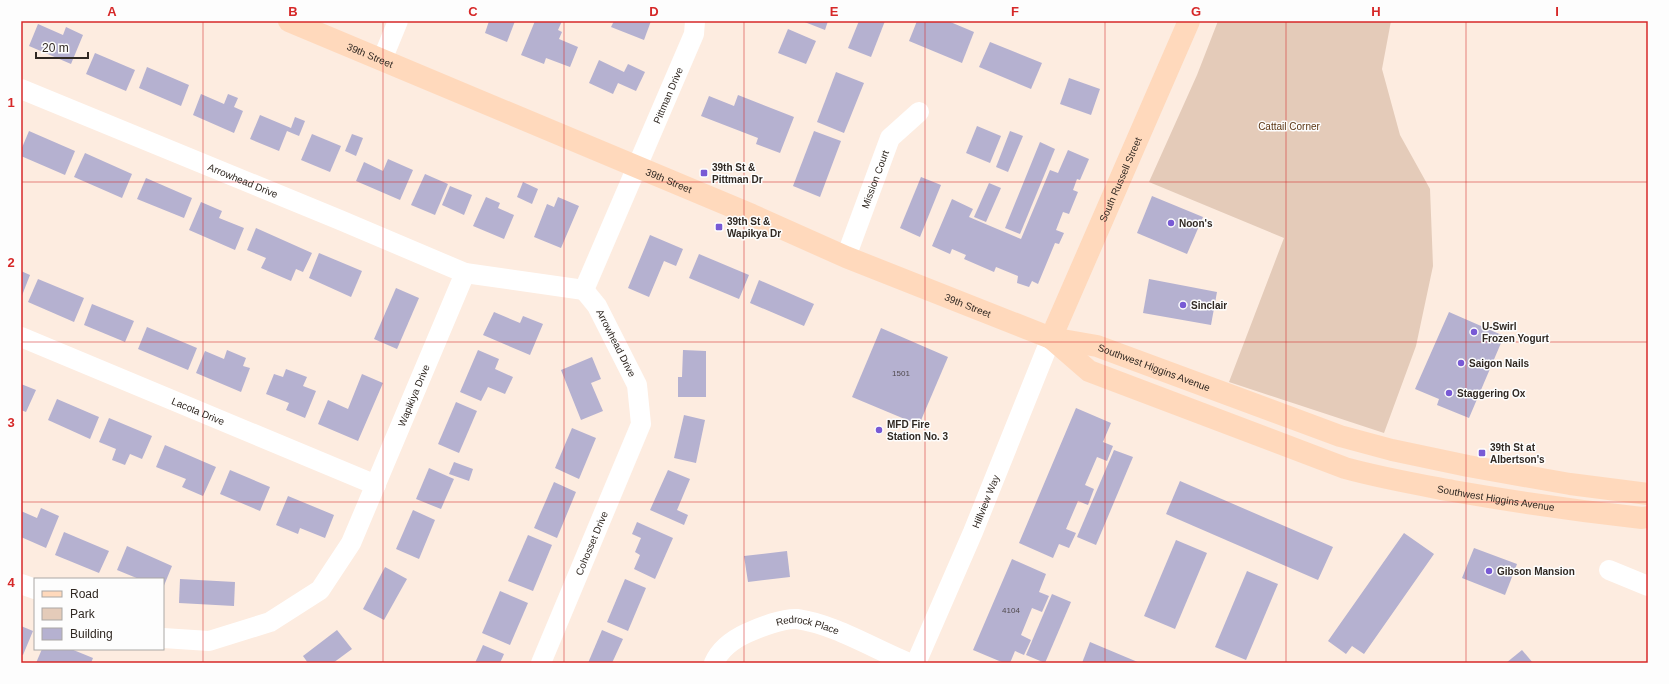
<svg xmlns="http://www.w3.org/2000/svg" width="1669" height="684" viewBox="0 0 1669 684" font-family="Helvetica,sans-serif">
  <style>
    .green { fill: #e4cbb9 }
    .building { fill: #b5b1d0 }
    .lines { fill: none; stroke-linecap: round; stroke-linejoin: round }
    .minor { stroke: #fff; stroke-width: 20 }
    .major { stroke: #ffd9bc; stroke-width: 22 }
    .grid { fill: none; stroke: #d62828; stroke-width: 1; stroke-opacity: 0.55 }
    .poi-dot { fill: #785ad5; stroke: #fdfdfd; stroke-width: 1.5 }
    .labels { text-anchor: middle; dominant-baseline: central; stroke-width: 3; stroke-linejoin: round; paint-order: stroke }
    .number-label { font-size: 8px; fill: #514a4e }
    .street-label { font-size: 10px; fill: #302822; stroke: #fdfdfd }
    .park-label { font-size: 10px; fill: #5b3411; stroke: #fdfdfd }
    .poi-label { font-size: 10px; font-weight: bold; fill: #302822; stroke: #fdfdfd; text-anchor: start }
    .neatline { fill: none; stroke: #d62828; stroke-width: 1.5 }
    .grid-label { font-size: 13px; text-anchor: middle; font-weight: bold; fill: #d62828 }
  </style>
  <rect width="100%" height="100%" fill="#fdece0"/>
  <path class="green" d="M 1218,21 L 1391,21 L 1382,69 L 1400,135 L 1430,189 L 1433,266 L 1416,346 L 1384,433 L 1229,382 L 1284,238 L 1149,182 L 1197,75 Z"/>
  <g class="building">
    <path d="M 489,21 L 515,21 L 507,42 L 485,33 Z"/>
    <path d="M 535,21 L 562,21 L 558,30 L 562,32 L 559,39 L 578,47 L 570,67 L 546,58 L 544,64 L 521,55 Z"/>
    <path d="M 614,21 L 651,21 L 644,40 L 611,27 Z"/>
    <path d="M 802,21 L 828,21 L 825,30 Z"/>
    <path d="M 859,21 L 885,21 L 871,57 L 848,48 Z"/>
    <path d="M 917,21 L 948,21 L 974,32 L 962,63 L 909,41 Z"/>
    <path d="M 38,24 L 63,35 L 66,27 L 83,35 L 71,64 L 29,46 Z"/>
    <path d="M 788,29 L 816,41 L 806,64 L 778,53 Z"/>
    <path d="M 990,42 L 1042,63 L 1031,89 L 979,67 Z"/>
    <path d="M 95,53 L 135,70 L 126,91 L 86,74 Z"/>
    <path d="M 599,60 L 624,72 L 628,64 L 645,72 L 636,91 L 618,83 L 613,94 L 589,83 Z"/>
    <path d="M 147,67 L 189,85 L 181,106 L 139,88 Z"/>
    <path d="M 836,72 L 864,83 L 844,133 L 817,122 Z"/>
    <path d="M 1069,78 L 1100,89 L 1091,115 L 1060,104 Z"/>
    <path d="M 201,94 L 224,104 L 228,94 L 238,98 L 234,107 L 243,111 L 234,133 L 193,115 Z"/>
    <path d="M 738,95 L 794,117 L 780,153 L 756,144 L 758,138 L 701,116 L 709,96 L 734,106 Z"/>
    <path d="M 260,115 L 291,128 L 295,117 L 305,121 L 299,136 L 287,131 L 279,151 L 250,139 Z"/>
    <path d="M 977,126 L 1001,136 L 990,163 L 966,153 Z"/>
    <path d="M 29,131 L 75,151 L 65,175 L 21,156 L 21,150 Z"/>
    <path d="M 814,131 L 841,141 L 820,197 L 793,186 Z"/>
    <path d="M 1010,131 L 1023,136 L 1008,172 L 996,167 Z"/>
    <path d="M 312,134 L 341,146 L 330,172 L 301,160 Z"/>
    <path d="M 352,134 L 363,138 L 356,156 L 345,151 Z"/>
    <path d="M 1040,142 L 1055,149 L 1020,234 L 1005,228 Z"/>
    <path d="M 1068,150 L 1089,159 L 1080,180 L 1077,179 L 1073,190 L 1078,192 L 1069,214 L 1063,212 L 1056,230 L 1064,233 L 1059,244 L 1055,243 L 1038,284 L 1032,281 L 1029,287 L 1017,283 L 1018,276 L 996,267 L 994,272 L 964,259 L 966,255 L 952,249 L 950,254 L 932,246 L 952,199 L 973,209 L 969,217 L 1021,239 L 1050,170 L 1058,173 Z"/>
    <path d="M 85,153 L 132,174 L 122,198 L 74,177 Z"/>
    <path d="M 388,159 L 413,170 L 400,200 L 356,181 L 364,162 L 383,171 Z"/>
    <path d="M 425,174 L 448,184 L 435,215 L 411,205 Z"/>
    <path d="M 921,177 L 941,185 L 920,237 L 900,228 Z"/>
    <path d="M 146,178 L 192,198 L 184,218 L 137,199 Z"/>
    <path d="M 523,182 L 538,189 L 532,204 L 517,197 Z"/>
    <path d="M 989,183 L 1001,188 L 986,222 L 974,217 Z"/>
    <path d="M 450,186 L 472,195 L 464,215 L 442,205 Z"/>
    <path d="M 1152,196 L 1203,217 L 1187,254 L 1137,233 Z"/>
    <path d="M 486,197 L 500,203 L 498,208 L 514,215 L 504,239 L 473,226 Z"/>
    <path d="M 558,197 L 579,206 L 561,248 L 534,237 L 547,204 L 554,207 Z"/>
    <path d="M 201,202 L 222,211 L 219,218 L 244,228 L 235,250 L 189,230 Z"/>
    <path d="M 256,228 L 312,253 L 303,272 L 296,269 L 291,281 L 261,268 L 266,258 L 247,250 Z"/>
    <path d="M 650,235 L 683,249 L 676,266 L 664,261 L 649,297 L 628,288 Z"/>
    <path d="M 319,253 L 362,271 L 351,297 L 309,278 Z"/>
    <path d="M 699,254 L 749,275 L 739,299 L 689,278 Z"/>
    <path d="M 21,271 L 30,275 L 21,298 Z"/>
    <path d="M 38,279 L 84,298 L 74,322 L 28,302 Z"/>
    <path d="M 1149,279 L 1217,292 L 1211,325 L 1143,313 Z"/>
    <path d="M 759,280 L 814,304 L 804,326 L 750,303 Z"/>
    <path d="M 396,288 L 419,298 L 397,349 L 374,339 Z"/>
    <path d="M 92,304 L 134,321 L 125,342 L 84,325 Z"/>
    <path d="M 494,312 L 520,323 L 523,316 L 543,324 L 530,355 L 483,335 Z"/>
    <path d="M 1449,312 L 1504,336 L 1469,418 L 1437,405 L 1439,399 L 1415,389 Z"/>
    <path d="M 147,327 L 197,348 L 188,370 L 138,349 Z"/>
    <path d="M 881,328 L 948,357 L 919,425 L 852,397 Z"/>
    <path d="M 227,350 L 246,358 L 243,366 L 250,368 L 241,392 L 196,373 L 205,351 L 224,359 Z"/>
    <path d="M 478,350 L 499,359 L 495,369 L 513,377 L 505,394 L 488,387 L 481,401 L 460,392 Z"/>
    <path d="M 683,350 L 706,351 L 706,397 L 678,397 L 678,377 L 682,377 Z"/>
    <path d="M 592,357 L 601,379 L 591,383 L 603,411 L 581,420 L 561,370 Z"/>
    <path d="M 286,369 L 307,377 L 303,386 L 316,391 L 305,418 L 286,410 L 289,403 L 266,394 L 274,374 L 283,377 Z"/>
    <path d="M 362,374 L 383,383 L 358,441 L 318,424 L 328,400 L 348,409 Z"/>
    <path d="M 21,384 L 36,390 L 26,412 L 21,410 Z"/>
    <path d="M 57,399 L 99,417 L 90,439 L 48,420 Z"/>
    <path d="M 456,402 L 477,411 L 459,453 L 438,444 Z"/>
    <path d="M 1076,408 L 1111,423 L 1103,442 L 1113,446 L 1107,461 L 1097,457 L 1085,485 L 1094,489 L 1088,505 L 1078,501 L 1066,529 L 1076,533 L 1069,548 L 1059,544 L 1053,558 L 1019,543 Z"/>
    <path d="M 684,415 L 705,420 L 696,463 L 674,458 Z"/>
    <path d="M 109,418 L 152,436 L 142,459 L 130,454 L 125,465 L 112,460 L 116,449 L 99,442 Z"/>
    <path d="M 572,428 L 596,438 L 579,479 L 555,468 Z"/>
    <path d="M 165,445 L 216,467 L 203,496 L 182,487 L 186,479 L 156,467 Z"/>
    <path d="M 1114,450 L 1133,457 L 1096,545 L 1077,537 Z"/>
    <path d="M 454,462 L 473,469 L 469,481 L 449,474 Z"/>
    <path d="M 429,468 L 454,479 L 441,509 L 416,499 Z"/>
    <path d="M 230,470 L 270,487 L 260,511 L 220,494 Z"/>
    <path d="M 668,470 L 690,479 L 677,510 L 688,515 L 684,525 L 650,510 Z"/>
    <path d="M 1180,481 L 1333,547 L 1318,580 L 1166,514 Z"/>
    <path d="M 554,482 L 576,492 L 557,538 L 534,528 Z"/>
    <path d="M 288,496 L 334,515 L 325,538 L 300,528 L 298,534 L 276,525 Z"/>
    <path d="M 41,508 L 59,516 L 46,548 L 21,537 L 21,511 L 37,518 Z"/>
    <path d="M 413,510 L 435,520 L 419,559 L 396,549 Z"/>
    <path d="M 637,522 L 673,538 L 655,579 L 634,569 L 640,555 L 635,552 L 641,538 L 632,534 Z"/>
    <path d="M 64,532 L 109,551 L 99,573 L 55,555 Z"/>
    <path d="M 1404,533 L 1434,554 L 1364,654 L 1352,646 L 1346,654 L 1328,641 Z"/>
    <path d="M 528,535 L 552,545 L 533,591 L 508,581 Z"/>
    <path d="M 1176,540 L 1207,553 L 1175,629 L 1144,616 Z"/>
    <path d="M 127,546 L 172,566 L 163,588 L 163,579 L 139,579 L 117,570 Z"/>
    <path d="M 1474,548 L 1517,564 L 1505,595 L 1462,578 Z"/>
    <path d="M 787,551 L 790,577 L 748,582 L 744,556 Z"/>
    <path d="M 1012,559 L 1046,574 L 1039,592 L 1049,596 L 1042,612 L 1032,608 L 1021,635 L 1031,640 L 1024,655 L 1015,651 L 1010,663 L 1004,663 L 973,650 Z"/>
    <path d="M 385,567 L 407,579 L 384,620 L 363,609 Z"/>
    <path d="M 1247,571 L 1278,584 L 1246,660 L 1215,647 Z"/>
    <path d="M 180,579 L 235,582 L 234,606 L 179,603 Z"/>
    <path d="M 625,579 L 646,588 L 628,631 L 607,622 Z"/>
    <path d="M 500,591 L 528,603 L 510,645 L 482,633 Z"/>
    <path d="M 1052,594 L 1071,602 L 1045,663 L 1026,655 Z"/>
    <path d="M 21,626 L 33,631 L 23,655 L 21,654 Z"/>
    <path d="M 337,630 L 352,649 L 333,663 L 308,663 L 303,656 Z"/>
    <path d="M 602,630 L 623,639 L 612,663 L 588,663 Z"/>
    <path d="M 1090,642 L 1140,663 L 1082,663 Z"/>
    <path d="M 483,645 L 504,654 L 500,663 L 475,663 Z"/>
    <path d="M 42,649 L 71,649 L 93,658 L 91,663 L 36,663 Z"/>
    <path d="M 1522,650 L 1533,663 L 1506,663 Z"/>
  </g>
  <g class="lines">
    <g class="minor">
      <path d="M 382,60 L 398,21"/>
      <path id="s1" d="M 21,89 L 340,220 L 465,273 L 584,290"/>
      <path id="s2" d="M 846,257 L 890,138 L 919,112"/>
      <path id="s3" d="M 584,290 L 694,34 L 695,21"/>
      <path id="s4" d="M 21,337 L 376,485"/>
      <path d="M 1609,570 L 1648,586"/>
      <path d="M 21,584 L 35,589"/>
      <path id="s5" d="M 163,638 L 209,641 L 270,622 L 320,590 L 351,543 L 465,273"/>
      <path id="s6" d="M 541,663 L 641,424 L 637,385 L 597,306 L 584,290"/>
      <path id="s7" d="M 714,663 C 720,649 734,639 747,633 C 760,627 784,618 797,619 C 834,624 874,649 909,663"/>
      <path id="s8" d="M 916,663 L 973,532 L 1051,338"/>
    </g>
    <g class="major">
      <path id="s9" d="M 289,21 L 752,215 L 846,257 L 1051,338 L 1097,346 L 1340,436 L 1392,450 L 1468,466 L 1570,484 L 1648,494"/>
      <path id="s10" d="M 1051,338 L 1089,371 L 1345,468 C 1381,478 1416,484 1453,491 C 1516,502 1579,511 1642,518 L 1648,517"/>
      <path id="s11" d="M 1051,338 L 1189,21"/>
    </g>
  </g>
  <path class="grid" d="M 203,21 L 203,663M 383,21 L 383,663M 564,21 L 564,663M 744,21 L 744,663M 925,21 L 925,663M 1105,21 L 1105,663M 1286,21 L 1286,663M 1466,21 L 1466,663M 21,182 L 1648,182M 21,342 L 1648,342M 21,502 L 1648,502"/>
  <g class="poi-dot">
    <rect x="700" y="169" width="8" height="8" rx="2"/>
    <circle cx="1171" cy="223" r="4"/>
    <rect x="715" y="223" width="8" height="8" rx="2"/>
    <circle cx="1183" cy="305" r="4"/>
    <circle cx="1474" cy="332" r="4"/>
    <circle cx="1461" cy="363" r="4"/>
    <circle cx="1449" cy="393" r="4"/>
    <circle cx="879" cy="430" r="4"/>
    <rect x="1478" y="449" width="8" height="8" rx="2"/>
    <circle cx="1489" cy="571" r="4"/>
  </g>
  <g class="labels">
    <g class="number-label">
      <text x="901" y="373">1501</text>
      <text x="1011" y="610">4104</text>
    </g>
    <g class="street-label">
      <text stroke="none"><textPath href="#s9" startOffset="88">39th Street</textPath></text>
      <text stroke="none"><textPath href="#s3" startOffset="212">Pittman Drive</textPath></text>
      <text stroke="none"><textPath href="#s2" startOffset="83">Mission Court</textPath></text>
      <text stroke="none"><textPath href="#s1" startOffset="240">Arrowhead Drive</textPath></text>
      <text stroke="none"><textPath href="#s11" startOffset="173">South Russell Street</textPath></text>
      <text stroke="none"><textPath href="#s9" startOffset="412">39th Street</textPath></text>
      <text stroke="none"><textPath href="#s9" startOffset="736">39th Street</textPath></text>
      <text transform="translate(616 343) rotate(63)">Arrowhead Drive</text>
      <text stroke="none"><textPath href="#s9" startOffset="933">Southwest Higgins Avenue</textPath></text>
      <text stroke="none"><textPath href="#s5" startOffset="386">Wapikiya Drive</textPath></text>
      <text stroke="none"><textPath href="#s4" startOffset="192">Lacota Drive</textPath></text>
      <text stroke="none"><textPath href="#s10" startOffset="478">Southwest Higgins Avenue</textPath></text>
      <text stroke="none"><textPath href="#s8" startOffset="176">Hillview Way</textPath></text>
      <text stroke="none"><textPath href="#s6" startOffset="130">Cohosset Drive</textPath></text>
      <text stroke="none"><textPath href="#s7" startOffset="109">Redrock Place</textPath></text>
    </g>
    <g class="park-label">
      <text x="1289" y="126">Cattail Corner</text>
    </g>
    <g class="poi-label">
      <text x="712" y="167">39th St &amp;<tspan x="712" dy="12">Pittman Dr</tspan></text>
      <text x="727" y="221">39th St &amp;<tspan x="727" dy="12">Wapikya Dr</tspan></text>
      <text x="1179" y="223">Noon's</text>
      <text x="1191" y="305">Sinclair</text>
      <text x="1482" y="326">U-Swirl<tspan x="1482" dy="12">Frozen Yogurt</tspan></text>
      <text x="1469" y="363">Saigon Nails</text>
      <text x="1457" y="393">Staggering Ox</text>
      <text x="887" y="424">MFD Fire<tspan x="887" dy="12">Station No. 3</tspan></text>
      <text x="1490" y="447">39th St at<tspan x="1490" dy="12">Albertson's</tspan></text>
      <text x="1497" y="571">Gibson Mansion</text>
    </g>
  </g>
  <rect width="1669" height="684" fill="none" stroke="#fdfdfd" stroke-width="44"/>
  <rect x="34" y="578" width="130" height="72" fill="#fdfdfd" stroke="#aba8a5"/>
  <rect x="42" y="591" width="20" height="6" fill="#ffd9bc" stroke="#aba8a5"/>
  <text x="70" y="598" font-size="12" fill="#302822">Road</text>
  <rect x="42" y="608" width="20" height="12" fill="#e4cbb9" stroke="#aba8a5"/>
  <text x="70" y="618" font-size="12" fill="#302822">Park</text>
  <rect x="42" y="628" width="20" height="12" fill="#b5b1d0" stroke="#aba8a5"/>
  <text x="70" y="638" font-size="12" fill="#302822">Building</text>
  <path d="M36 52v6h52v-6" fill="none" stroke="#302822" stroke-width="2"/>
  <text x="42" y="52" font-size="12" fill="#302822" stroke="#fdfdfd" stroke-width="3" paint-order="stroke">20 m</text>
  <rect x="22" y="22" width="1625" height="640" class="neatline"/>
  <g class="grid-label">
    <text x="112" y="16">A</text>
    <text x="293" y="16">B</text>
    <text x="473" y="16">C</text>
    <text x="654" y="16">D</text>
    <text x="834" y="16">E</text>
    <text x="1015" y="16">F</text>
    <text x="1196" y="16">G</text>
    <text x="1376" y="16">H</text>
    <text x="1557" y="16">I</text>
    <text x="11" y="107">1</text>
    <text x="11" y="267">2</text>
    <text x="11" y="427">3</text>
    <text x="11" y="587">4</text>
  </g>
</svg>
